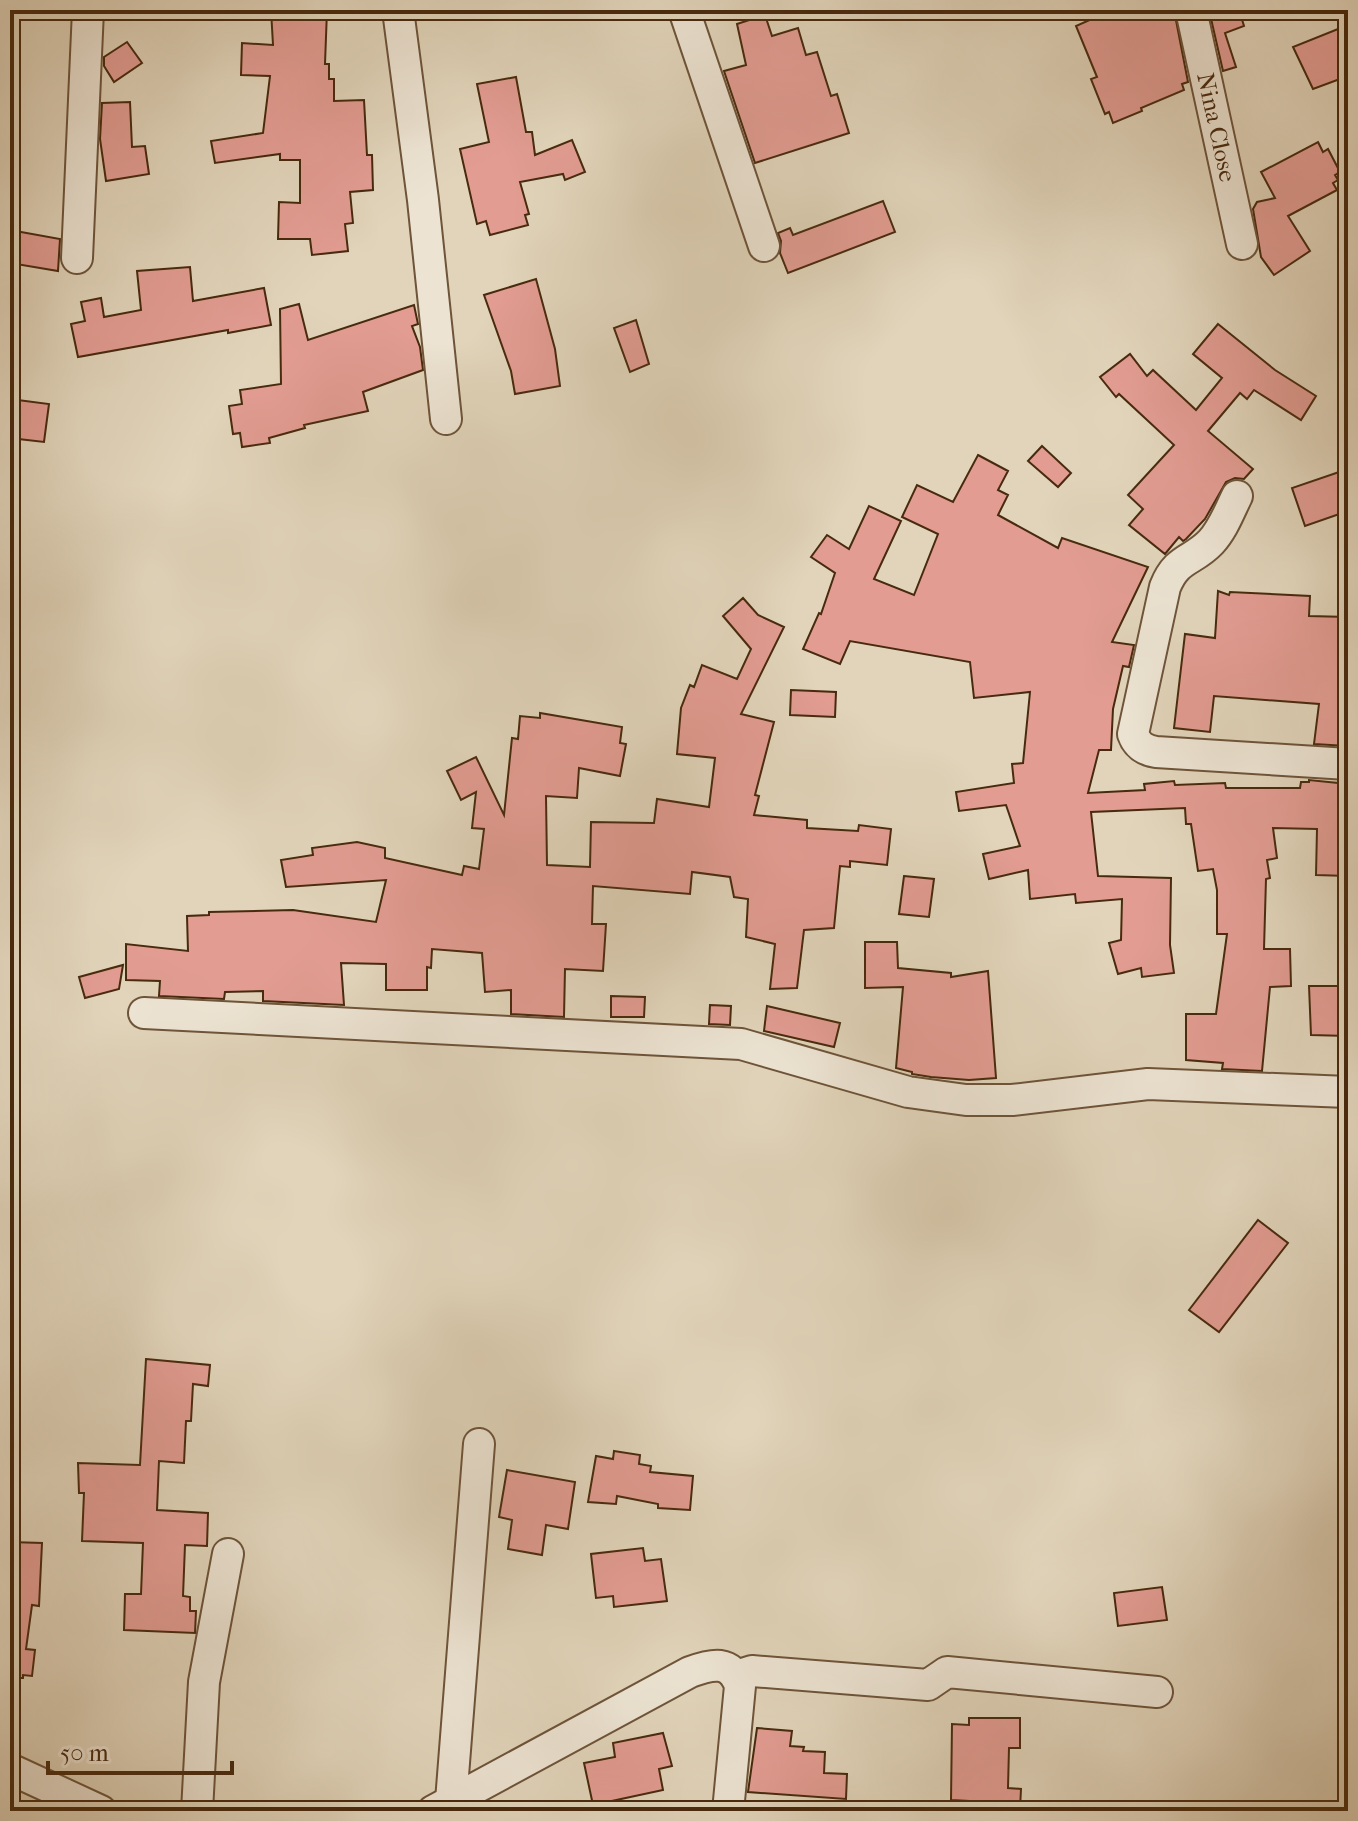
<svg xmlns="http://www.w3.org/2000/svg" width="1358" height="1821" viewBox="0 0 1358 1821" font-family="'IM FELL French Canon',serif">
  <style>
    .building { fill: #e29c92; stroke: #482a0e; stroke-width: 2 }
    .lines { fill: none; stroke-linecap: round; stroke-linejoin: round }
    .minor-casing { stroke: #6e5439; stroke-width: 34 }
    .minor { stroke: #ece3d2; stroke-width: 30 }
    .labels { text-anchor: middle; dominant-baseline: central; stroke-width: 6; stroke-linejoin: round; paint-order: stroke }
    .street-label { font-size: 24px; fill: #482a0e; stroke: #ece3d2 }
  </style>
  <rect width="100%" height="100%" fill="#e1d4ba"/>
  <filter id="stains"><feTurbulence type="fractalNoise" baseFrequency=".0025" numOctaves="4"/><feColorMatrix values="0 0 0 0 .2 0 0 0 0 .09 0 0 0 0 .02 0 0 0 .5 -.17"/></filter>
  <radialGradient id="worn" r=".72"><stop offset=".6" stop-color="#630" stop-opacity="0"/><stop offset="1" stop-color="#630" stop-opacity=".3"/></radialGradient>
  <g class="building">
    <path d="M 271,10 L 327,10 L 325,64 L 329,64 L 329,79 L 334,79 L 334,101 L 364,100 L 367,155 L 372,155 L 373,190 L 350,192 L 353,223 L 345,224 L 348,251 L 312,255 L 310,239 L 278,239 L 279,202 L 300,203 L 300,160 L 280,160 L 280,154 L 215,163 L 211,141 L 263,133 L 270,76 L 241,75 L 242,43 L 273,45 Z"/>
    <path d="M 1112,10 L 1174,10 L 1188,82 L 1182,84 L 1184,90 L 1141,108 L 1142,111 L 1113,123 L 1109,112 L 1105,114 L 1091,79 L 1097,77 L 1076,26 Z"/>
    <path d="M 1209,10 L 1239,10 L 1244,26 L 1225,33 L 1236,67 L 1223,71 Z"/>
    <path d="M 765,15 L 772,36 L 798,28 L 806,55 L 817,52 L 831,96 L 837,94 L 849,133 L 755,163 L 724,71 L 746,65 L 737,24 Z"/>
    <path d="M 1348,25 L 1348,76 L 1313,89 L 1293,47 Z"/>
    <path d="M 127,42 L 142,63 L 114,82 L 104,66 L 104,57 Z"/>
    <path d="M 516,77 L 526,132 L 532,132 L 535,155 L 572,140 L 585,172 L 565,180 L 563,174 L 520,182 L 529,214 L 525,215 L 528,225 L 490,235 L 486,221 L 477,224 L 460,149 L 489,142 L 477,84 Z"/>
    <path d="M 130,102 L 132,147 L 145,146 L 149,174 L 106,181 L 100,139 L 102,103 Z"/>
    <path d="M 1318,142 L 1323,152 L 1328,149 L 1340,172 L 1335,175 L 1338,180 L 1333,183 L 1337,190 L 1288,216 L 1310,251 L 1274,275 L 1261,257 L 1253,209 L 1257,202 L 1275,198 L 1261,172 Z"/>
    <path d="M 883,201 L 895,232 L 788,273 L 780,253 L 781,241 L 778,233 L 790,228 L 793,235 Z"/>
    <path d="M 10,230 L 60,239 L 58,271 L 10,263 Z"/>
    <path d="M 190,267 L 193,301 L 264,288 L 271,325 L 228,333 L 228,330 L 78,357 L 71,324 L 85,321 L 81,302 L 101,298 L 104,317 L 141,310 L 137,271 Z"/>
    <path d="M 536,279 L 555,349 L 560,386 L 515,394 L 511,371 L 484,295 Z"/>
    <path d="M 299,304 L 308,340 L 414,305 L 418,324 L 412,326 L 420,347 L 423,370 L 363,392 L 368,411 L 304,425 L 305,428 L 269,438 L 270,443 L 242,447 L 240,433 L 233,434 L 229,406 L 242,404 L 240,390 L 281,384 L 280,309 Z"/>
    <path d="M 636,320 L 649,364 L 630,372 L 614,328 Z"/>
    <path d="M 1218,324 L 1275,370 L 1316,396 L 1301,420 L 1254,390 L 1247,399 L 1240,393 L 1208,431 L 1253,469 L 1244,479 L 1235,478 L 1226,482 L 1205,519 L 1186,539 L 1183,541 L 1179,537 L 1165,554 L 1129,525 L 1143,509 L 1128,495 L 1174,445 L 1119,394 L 1116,397 L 1100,377 L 1130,354 L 1147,376 L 1153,370 L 1196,410 L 1222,378 L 1193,354 Z"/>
    <path d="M 10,399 L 49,404 L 44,442 L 10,438 Z"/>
    <path d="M 1042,446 L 1071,473 L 1058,487 L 1028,461 Z"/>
    <path d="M 978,455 L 1008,471 L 998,490 L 1008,495 L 998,515 L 1058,548 L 1062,538 L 1148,567 L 1112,642 L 1134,645 L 1129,667 L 1123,666 L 1113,709 L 1111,750 L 1099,750 L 1088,793 L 1145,790 L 1144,784 L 1174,781 L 1175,785 L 1225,783 L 1226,788 L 1300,788 L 1301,782 L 1309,782 L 1309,780 L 1348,784 L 1348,876 L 1316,875 L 1317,829 L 1273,828 L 1277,858 L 1267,860 L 1270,878 L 1266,879 L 1264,949 L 1290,949 L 1291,986 L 1270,987 L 1262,1071 L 1222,1069 L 1223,1063 L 1186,1060 L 1186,1014 L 1216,1014 L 1227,934 L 1217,934 L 1217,890 L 1213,869 L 1198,871 L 1191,824 L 1186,824 L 1185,808 L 1091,812 L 1098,876 L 1171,878 L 1170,945 L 1174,973 L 1142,977 L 1141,968 L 1118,974 L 1109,943 L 1121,940 L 1122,899 L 1076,903 L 1075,894 L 1030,899 L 1028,870 L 989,879 L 983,854 L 1020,846 L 1006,805 L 959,811 L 956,792 L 1014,783 L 1012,764 L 1023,763 L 1030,692 L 974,698 L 970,662 L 850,641 L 840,664 L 803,649 L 819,613 L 821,614 L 835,573 L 811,557 L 827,535 L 849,549 L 869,506 L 901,521 L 874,579 L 914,595 L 938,534 L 902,517 L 917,485 L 953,502 Z"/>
    <path d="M 1348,469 L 1348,511 L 1305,526 L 1292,488 Z"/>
    <path d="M 1218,591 L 1229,595 L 1230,592 L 1310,596 L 1309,616 L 1348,617 L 1347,746 L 1314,744 L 1319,704 L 1214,696 L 1210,732 L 1174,728 L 1185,634 L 1215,638 Z"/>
    <path d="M 743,598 L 758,615 L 784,627 L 741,714 L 774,722 L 755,795 L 759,796 L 754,815 L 807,820 L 807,828 L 858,831 L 859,825 L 891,829 L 887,865 L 850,861 L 850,867 L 840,866 L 834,928 L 804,930 L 797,988 L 770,989 L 775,944 L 746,937 L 748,899 L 734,897 L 730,877 L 692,872 L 690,894 L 593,886 L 592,924 L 606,924 L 603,971 L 565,969 L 564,1017 L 511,1014 L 511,990 L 485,992 L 482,953 L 432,949 L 431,968 L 427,967 L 427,990 L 386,990 L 386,964 L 341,963 L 344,1005 L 263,1001 L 263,991 L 225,992 L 224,999 L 159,996 L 160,981 L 126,980 L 126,944 L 188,951 L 187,916 L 209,915 L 209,912 L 293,910 L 376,922 L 386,880 L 286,887 L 281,860 L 313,855 L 312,848 L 357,842 L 385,848 L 385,858 L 462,875 L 464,866 L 479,869 L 484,829 L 472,828 L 476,792 L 461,800 L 447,771 L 476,757 L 504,815 L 512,738 L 518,739 L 520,716 L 540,718 L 540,713 L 622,727 L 620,743 L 626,744 L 620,776 L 579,768 L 577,798 L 546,796 L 547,865 L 590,867 L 591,822 L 654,823 L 657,799 L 709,807 L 715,758 L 677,754 L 681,708 L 690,685 L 694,687 L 702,665 L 737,679 L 751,649 L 723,616 Z"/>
    <path d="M 791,690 L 836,692 L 835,717 L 790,715 Z"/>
    <path d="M 904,876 L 934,879 L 929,917 L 899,914 Z"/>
    <path d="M 865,942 L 897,942 L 898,968 L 951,973 L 951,977 L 988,971 L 996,1078 L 969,1080 L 931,1077 L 912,1074 L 912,1072 L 896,1068 L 903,987 L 865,988 Z"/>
    <path d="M 123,965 L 119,989 L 85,998 L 79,977 Z"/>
    <path d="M 1309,986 L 1348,986 L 1348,1036 L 1311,1035 Z"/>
    <path d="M 611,996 L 645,997 L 644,1017 L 611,1017 Z"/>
    <path d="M 710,1005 L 731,1006 L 730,1025 L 709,1024 Z"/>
    <path d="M 767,1006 L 840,1023 L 834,1047 L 764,1031 Z"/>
    <path d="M 1258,1220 L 1288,1243 L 1219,1332 L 1189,1310 Z"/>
    <path d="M 146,1359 L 210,1365 L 208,1386 L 193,1384 L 191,1421 L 186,1421 L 184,1463 L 159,1461 L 157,1510 L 208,1513 L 207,1546 L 185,1545 L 183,1596 L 190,1597 L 190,1611 L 196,1611 L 195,1633 L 124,1630 L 125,1594 L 141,1594 L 143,1543 L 82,1541 L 84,1493 L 79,1493 L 78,1463 L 140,1465 Z"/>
    <path d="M 614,1451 L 640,1455 L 639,1464 L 651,1466 L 650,1472 L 693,1476 L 690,1510 L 658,1508 L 658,1504 L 617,1496 L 616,1504 L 588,1502 L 596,1456 L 613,1459 Z"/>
    <path d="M 507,1470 L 575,1482 L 568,1529 L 546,1525 L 542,1555 L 508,1549 L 512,1520 L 499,1517 Z"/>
    <path d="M 10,1542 L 42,1543 L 39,1606 L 32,1605 L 26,1649 L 35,1650 L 32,1676 L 23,1675 L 23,1678 L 10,1678 Z"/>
    <path d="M 643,1548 L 645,1561 L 661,1559 L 667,1601 L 614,1607 L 613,1596 L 596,1598 L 591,1554 Z"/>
    <path d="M 1162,1587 L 1167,1620 L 1118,1626 L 1114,1593 Z"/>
    <path d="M 969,1718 L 1020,1718 L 1020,1748 L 1009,1748 L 1008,1788 L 1021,1789 L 1020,1809 L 969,1806 L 969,1801 L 951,1800 L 952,1724 L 969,1725 Z"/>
    <path d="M 757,1728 L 792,1731 L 790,1746 L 804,1747 L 803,1751 L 825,1752 L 824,1773 L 847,1774 L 846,1799 L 748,1792 Z"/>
    <path d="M 663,1733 L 672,1766 L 659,1769 L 663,1790 L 593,1805 L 584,1763 L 615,1757 L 613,1743 Z"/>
  </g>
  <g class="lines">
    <g class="minor-casing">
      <g id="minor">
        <path d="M 398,10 L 423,200 L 446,419"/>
        <path d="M 684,10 L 764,246"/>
        <path id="s1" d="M 1191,10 L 1242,244"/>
        <path d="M 77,258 L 88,10"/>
        <path d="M 1237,496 C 1229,512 1223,529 1211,542 C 1192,562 1177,557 1165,587 L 1133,734 C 1137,745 1144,750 1156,752 L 1348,764"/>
        <path d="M 144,1013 L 741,1044 L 908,1092 L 966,1100 L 1012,1100 L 1148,1084 L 1348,1092"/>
        <path d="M 736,1676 L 752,1671 L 928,1685 L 947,1672 L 1157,1692"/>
        <path d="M 10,1769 L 101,1811"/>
        <path d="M 451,1801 L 479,1444"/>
        <path d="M 197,1811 L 204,1682 L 228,1554"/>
        <path d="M 433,1811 L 690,1672 C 712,1664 731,1659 740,1686 L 728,1811"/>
      </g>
    </g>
    <use href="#minor" class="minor"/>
  </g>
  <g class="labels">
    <g class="street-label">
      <text stroke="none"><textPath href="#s1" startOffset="120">Nina Close</textPath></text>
    </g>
  </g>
  <rect width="1358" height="1821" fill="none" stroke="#e1d4ba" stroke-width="40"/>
  <rect x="12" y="12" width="1334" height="1797" fill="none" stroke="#482a0e" stroke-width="4"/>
  <rect x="20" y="20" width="1318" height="1781" fill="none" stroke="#482a0e" stroke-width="2"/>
  <path d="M48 1761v12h184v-12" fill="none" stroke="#482a0e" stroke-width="4"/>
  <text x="60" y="1761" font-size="24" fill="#482a0e" stroke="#ece3d2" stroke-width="6" paint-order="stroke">50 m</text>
  <rect width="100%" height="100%" filter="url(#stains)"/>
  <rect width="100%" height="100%" fill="url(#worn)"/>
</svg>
